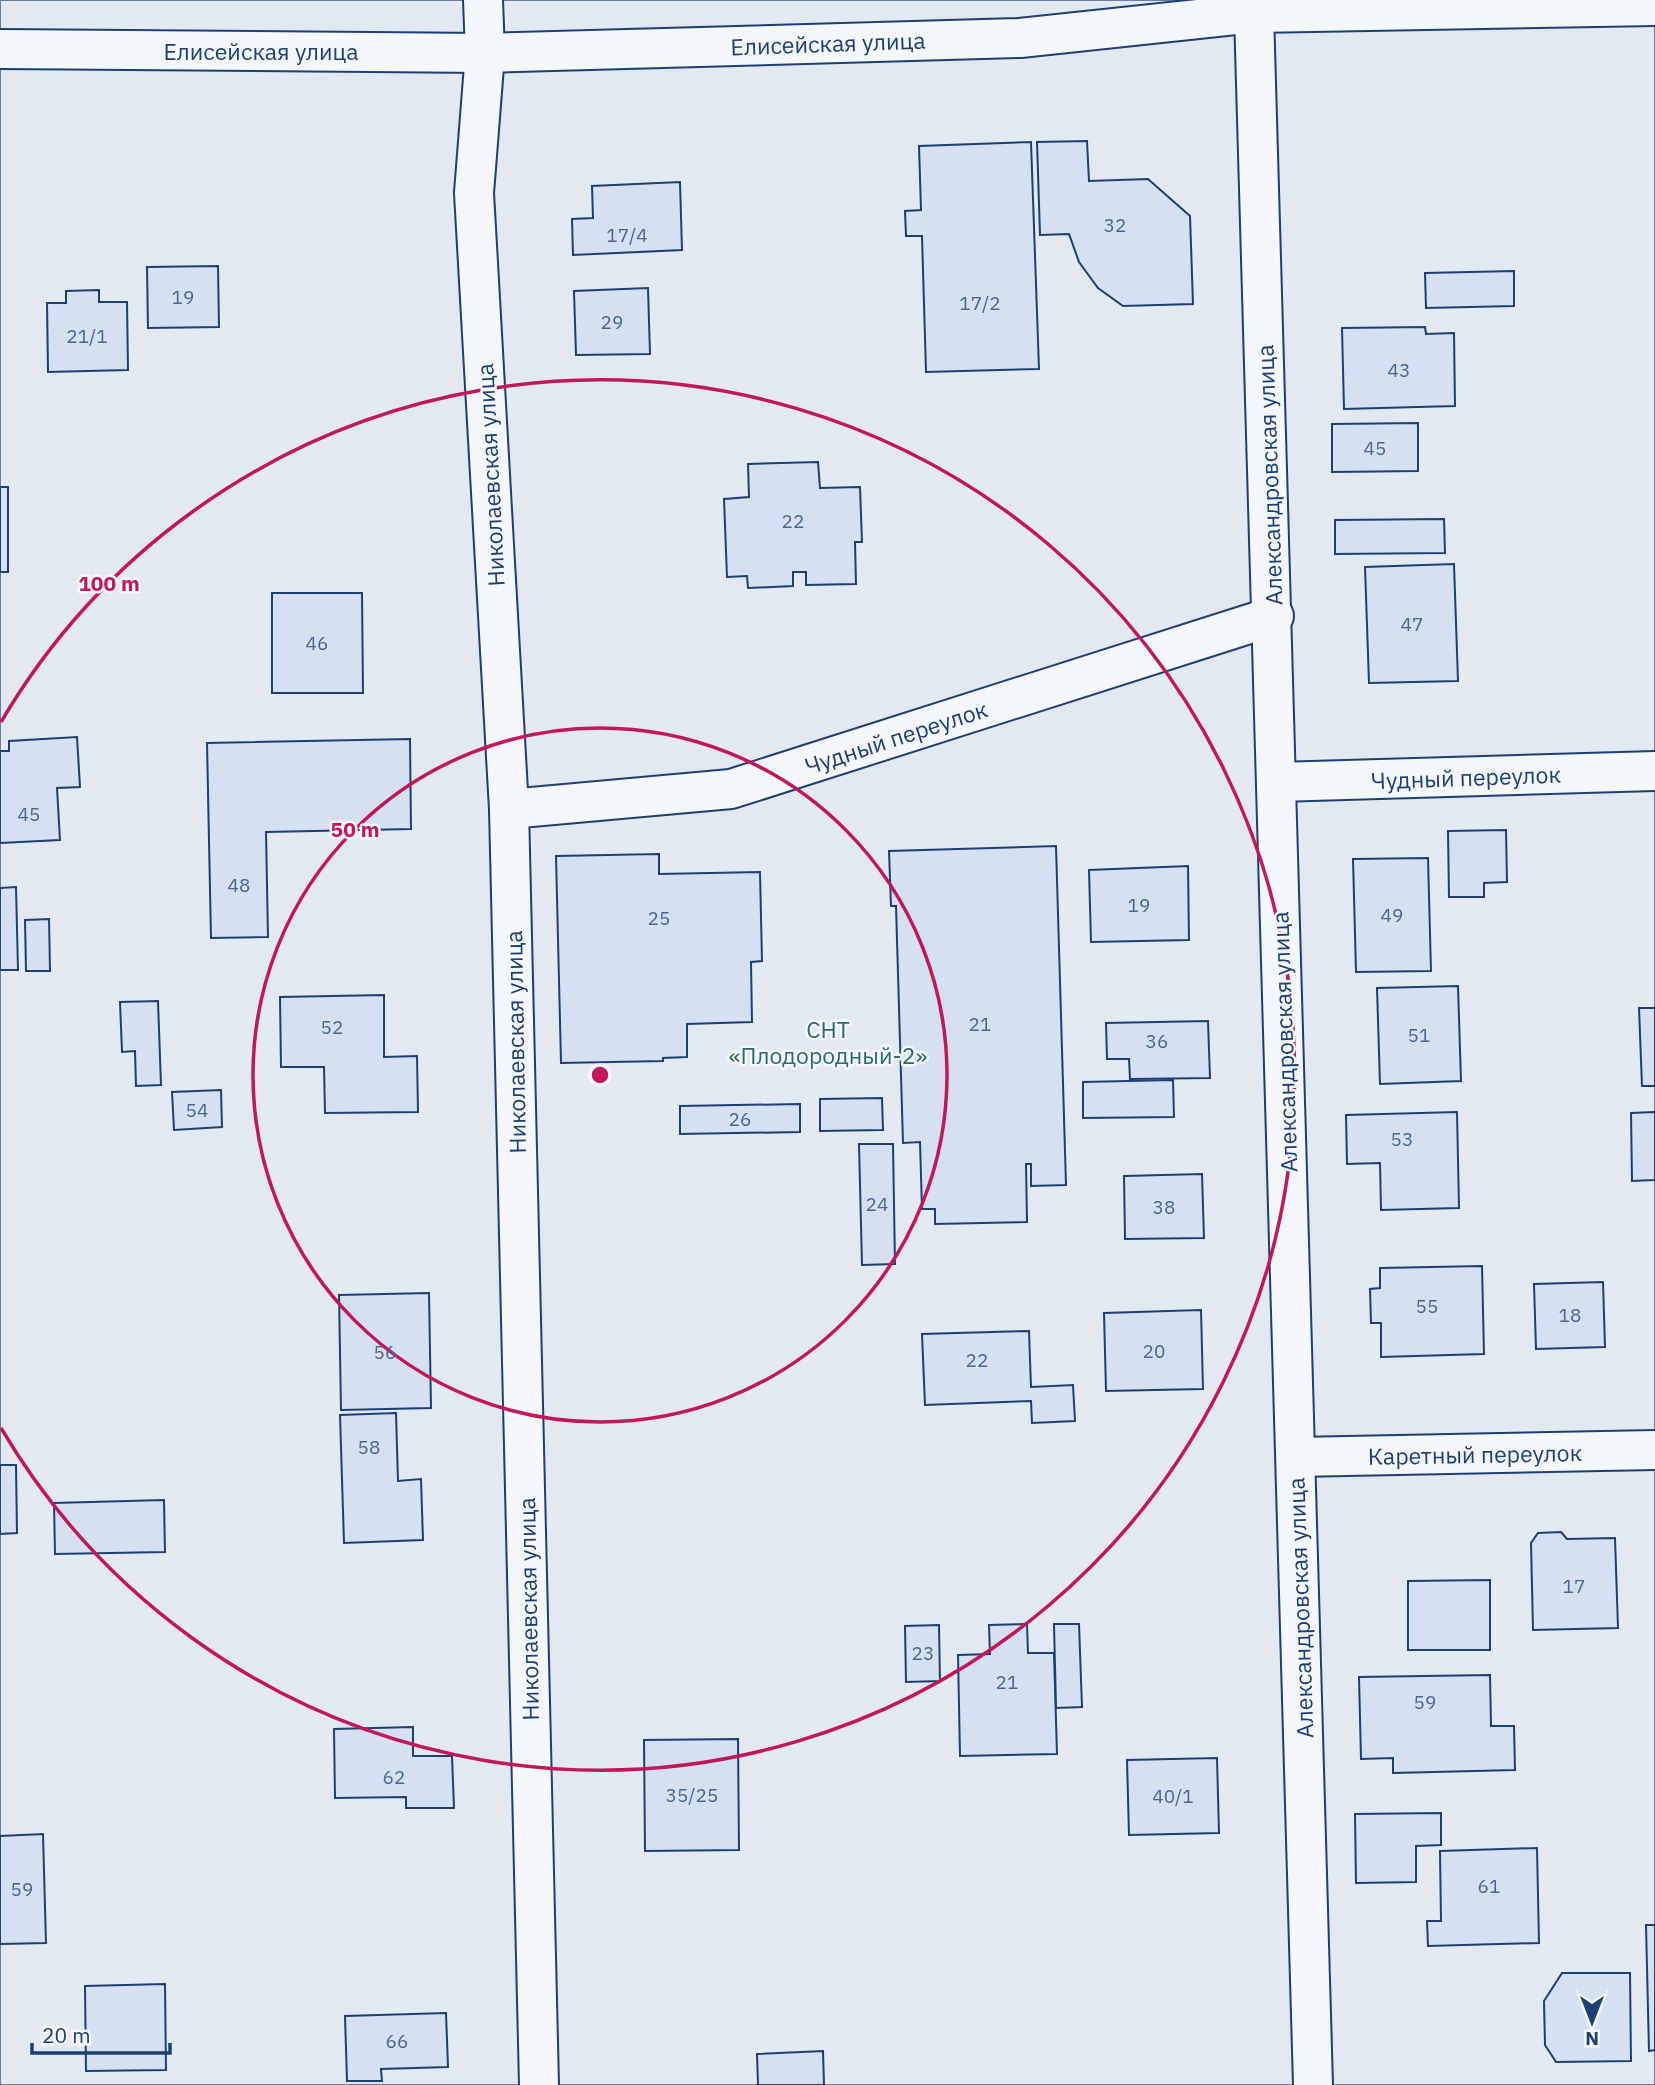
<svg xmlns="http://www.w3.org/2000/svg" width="1655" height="2085" viewBox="0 0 1655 2085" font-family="'IBM Plex Sans',sans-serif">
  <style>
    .green { fill: #e3e9f0; stroke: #687fa3; stroke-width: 2 }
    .building { fill: #d5e0f0; stroke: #1d3f73; stroke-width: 2 }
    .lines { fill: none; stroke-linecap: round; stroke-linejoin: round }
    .minor-casing { stroke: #1d3f73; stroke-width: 42 }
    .minor { stroke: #f4f7fb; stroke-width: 38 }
    .ring { fill: none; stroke: #c2185b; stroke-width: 3.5 }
    .labels { text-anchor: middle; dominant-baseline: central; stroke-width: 5; stroke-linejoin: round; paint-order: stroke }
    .number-label { font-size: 19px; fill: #4b6792 }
    .street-label { font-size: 23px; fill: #1d3f73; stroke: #f4f7fb }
    .park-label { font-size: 23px; fill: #2c6c60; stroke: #f4f7fb }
    .centre { fill: #c2185b; stroke: #f4f7fb; stroke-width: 3.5 }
    .ring-label { font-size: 21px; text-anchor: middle; font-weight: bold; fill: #c2185b; stroke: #f4f7fb; stroke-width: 5; stroke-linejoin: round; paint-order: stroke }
  </style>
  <rect width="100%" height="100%" fill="#f4f7fb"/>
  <rect class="green" x="0" y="0" width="1655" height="2085"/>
  <g class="building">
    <path d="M 1087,141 L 1089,181 L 1148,179 L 1190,216 L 1193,304 L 1123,306 L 1098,288 L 1079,262 L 1069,234 L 1040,235 L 1037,142 Z"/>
    <path d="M 1031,142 L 1039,369 L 926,372 L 922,236 L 906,236 L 905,211 L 921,210 L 919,146 Z"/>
    <path d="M 680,182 L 682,250 L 573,255 L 572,219 L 593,218 L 592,186 Z"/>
    <path d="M 218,266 L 219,327 L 148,328 L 147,267 Z"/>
    <path d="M 1514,271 L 1514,306 L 1426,308 L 1425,273 Z"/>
    <path d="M 648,288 L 650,354 L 576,355 L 574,291 Z"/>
    <path d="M 99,290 L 99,302 L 127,302 L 128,370 L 48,372 L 47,303 L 66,303 L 66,291 Z"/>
    <path d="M 1425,327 L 1426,334 L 1454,333 L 1455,406 L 1344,409 L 1342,328 Z"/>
    <path d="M 1418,423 L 1418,471 L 1332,472 L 1332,424 Z"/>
    <path d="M 818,462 L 820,488 L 860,487 L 862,542 L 855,542 L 856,584 L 806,585 L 806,572 L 793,572 L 793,586 L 748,588 L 747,576 L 727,577 L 724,499 L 749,497 L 748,464 Z"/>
    <rect x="0" y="487" width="8" height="85"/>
    <path d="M 1444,519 L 1445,553 L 1335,554 L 1335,520 Z"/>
    <path d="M 1454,564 L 1458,681 L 1369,683 L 1365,567 Z"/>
    <path d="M 272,593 L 362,593 L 363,693 L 272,693 Z"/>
    <path d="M 77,737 L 80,787 L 57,788 L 60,840 L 0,843 L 0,751 L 9,751 L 9,741 Z"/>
    <path d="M 410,739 L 411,829 L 266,832 L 268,937 L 211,938 L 207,743 Z"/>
    <path d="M 1506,830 L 1507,882 L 1484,883 L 1484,897 L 1449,897 L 1448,831 Z"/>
    <path d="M 1056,846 L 1066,1185 L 1031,1186 L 1031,1164 L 1026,1164 L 1027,1222 L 935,1224 L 935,1209 L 922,1209 L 920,1142 L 903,1143 L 896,906 L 891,906 L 889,851 Z"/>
    <path d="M 659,854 L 659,874 L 760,872 L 762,961 L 751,962 L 752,1022 L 687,1024 L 687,1057 L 663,1058 L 663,1061 L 561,1063 L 556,856 Z"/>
    <path d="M 1428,858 L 1431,971 L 1356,972 L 1353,859 Z"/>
    <path d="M 1188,866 L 1189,940 L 1091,942 L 1089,870 Z"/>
    <path d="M 16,887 L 18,970 L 0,970 L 0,888 Z"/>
    <path d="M 49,919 L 50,971 L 26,971 L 25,920 Z"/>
    <path d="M 1458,986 L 1461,1081 L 1380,1084 L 1377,988 Z"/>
    <path d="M 384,995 L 384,1057 L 417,1056 L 418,1112 L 325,1113 L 324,1067 L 281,1067 L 280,997 Z"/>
    <path d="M 158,1001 L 161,1085 L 136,1086 L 135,1051 L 122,1052 L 120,1002 Z"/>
    <path d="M 1639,1008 L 1655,1008 L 1655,1086 L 1642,1086 Z"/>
    <path d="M 1208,1021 L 1210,1078 L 1130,1079 L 1129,1059 L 1107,1059 L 1106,1023 Z"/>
    <path d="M 1173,1080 L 1174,1117 L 1083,1118 L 1083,1082 Z"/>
    <path d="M 221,1090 L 222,1127 L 174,1130 L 172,1092 Z"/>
    <path d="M 882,1098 L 883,1130 L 820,1131 L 820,1099 Z"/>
    <path d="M 800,1104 L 800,1132 L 680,1134 L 680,1106 Z"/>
    <path d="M 1457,1112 L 1459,1208 L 1381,1210 L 1380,1163 L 1347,1164 L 1346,1115 Z"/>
    <path d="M 1655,1112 L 1655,1180 L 1632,1181 L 1631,1113 Z"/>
    <path d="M 859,1144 L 893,1144 L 895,1264 L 862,1265 Z"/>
    <path d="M 1202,1174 L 1204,1238 L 1125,1239 L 1124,1176 Z"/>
    <path d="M 1482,1266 L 1484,1354 L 1381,1357 L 1381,1323 L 1371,1323 L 1370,1289 L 1380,1288 L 1380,1268 Z"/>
    <path d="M 1603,1282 L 1605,1347 L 1536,1349 L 1534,1284 Z"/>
    <path d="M 429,1293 L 431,1408 L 341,1410 L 339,1295 Z"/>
    <path d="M 1201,1310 L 1203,1389 L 1106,1391 L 1104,1313 Z"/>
    <path d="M 1029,1331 L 1031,1387 L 1073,1385 L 1075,1421 L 1032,1423 L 1031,1401 L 925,1405 L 922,1334 Z"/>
    <path d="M 396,1413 L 398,1481 L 421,1479 L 423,1540 L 344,1543 L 340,1415 Z"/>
    <path d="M 0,1465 L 16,1465 L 17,1533 L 0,1534 Z"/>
    <path d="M 164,1500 L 165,1552 L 55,1554 L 54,1503 Z"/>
    <path d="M 1561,1532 L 1567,1539 L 1615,1538 L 1618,1628 L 1533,1630 L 1531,1543 L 1538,1533 Z"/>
    <path d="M 1490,1580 L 1490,1650 L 1408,1650 L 1408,1581 Z"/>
    <path d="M 1027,1624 L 1028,1653 L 1054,1653 L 1057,1754 L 960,1756 L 958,1655 L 990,1654 L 989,1625 Z"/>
    <path d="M 1054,1624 L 1079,1624 L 1082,1707 L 1056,1708 Z"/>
    <path d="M 939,1625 L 940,1681 L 906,1682 L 905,1626 Z"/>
    <path d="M 1490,1675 L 1491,1726 L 1514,1726 L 1515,1770 L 1393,1773 L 1393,1758 L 1361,1759 L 1359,1677 Z"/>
    <path d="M 413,1727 L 413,1756 L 452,1756 L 454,1808 L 406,1808 L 406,1797 L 335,1798 L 334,1729 Z"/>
    <path d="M 738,1739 L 739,1850 L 645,1851 L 644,1740 Z"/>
    <path d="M 1217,1758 L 1219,1833 L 1129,1835 L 1127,1760 Z"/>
    <path d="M 1441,1813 L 1441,1845 L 1416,1846 L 1416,1882 L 1356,1883 L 1355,1814 Z"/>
    <path d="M 43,1834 L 46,1943 L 0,1944 L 0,1836 Z"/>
    <path d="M 1537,1848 L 1539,1943 L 1428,1946 L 1427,1921 L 1441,1921 L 1440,1851 Z"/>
    <path d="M 1646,1925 L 1655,1925 L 1655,2050 L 1649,2051 Z"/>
    <path d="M 1562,1973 L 1630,1973 L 1631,2061 L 1556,2062 L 1545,2045 L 1544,2001 Z"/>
    <path d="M 165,1984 L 166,2070 L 86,2071 L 85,1986 Z"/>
    <path d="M 446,2013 L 448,2067 L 381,2069 L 382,2081 L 347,2081 L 345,2016 Z"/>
    <path d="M 823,2051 L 824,2085 L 758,2085 L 757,2054 Z"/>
  </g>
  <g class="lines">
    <g class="minor-casing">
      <g id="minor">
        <path d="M 483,0 L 485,53 L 474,193 L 509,809 L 539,2085"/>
        <path d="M 1247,0 L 1254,13 L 1313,2085"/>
        <path d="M 0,49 L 485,53 L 1020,38 L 1254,13 L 1655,6"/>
        <path d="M 1277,782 L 1655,771"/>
        <path d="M 509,809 L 731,789 L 1274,616"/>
        <path d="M 1296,1457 L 1655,1450"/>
      </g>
    </g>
    <use href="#minor" class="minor"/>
  </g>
  <g class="ring">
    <circle cx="600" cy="1075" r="347"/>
    <path d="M1 722A695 695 0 1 1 1 1428"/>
  </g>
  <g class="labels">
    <g class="number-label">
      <text x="1115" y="225">32</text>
      <text x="627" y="235">17/4</text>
      <text x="183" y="297">19</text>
      <text x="980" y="303">17/2</text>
      <text x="612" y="322">29</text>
      <text x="87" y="336">21/1</text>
      <text x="1399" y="370">43</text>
      <text x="1375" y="448">45</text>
      <text x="793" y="521">22</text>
      <text x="1412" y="624">47</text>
      <text x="317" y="643">46</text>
      <text x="29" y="814">45</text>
      <text x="239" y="885">48</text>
      <text x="1139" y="905">19</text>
      <text x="1392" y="915">49</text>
      <text x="659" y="918">25</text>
      <text x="980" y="1024">21</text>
      <text x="332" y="1027">52</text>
      <text x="1419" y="1035">51</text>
      <text x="1157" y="1041">36</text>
      <text x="197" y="1110">54</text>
      <text x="740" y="1119">26</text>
      <text x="1402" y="1139">53</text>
      <text x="877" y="1204">24</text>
      <text x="1164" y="1207">38</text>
      <text x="1427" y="1306">55</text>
      <text x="1570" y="1315">18</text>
      <text x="1154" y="1351">20</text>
      <text x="385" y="1352">56</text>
      <text x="977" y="1360">22</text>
      <text x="369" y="1447">58</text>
      <text x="1574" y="1586">17</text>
      <text x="923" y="1653">23</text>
      <text x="1007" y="1682">21</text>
      <text x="1425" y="1702">59</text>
      <text x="394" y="1777">62</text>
      <text x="692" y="1795">35/25</text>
      <text x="1173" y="1796">40/1</text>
      <text x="1489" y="1886">61</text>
      <text x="22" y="1889">59</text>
      <text x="397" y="2041">66</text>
    </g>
    <g class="street-label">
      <text transform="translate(828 43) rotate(-2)">Елисейская улица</text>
      <text x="261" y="51">Елисейская улица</text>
      <text transform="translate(490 475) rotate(-93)">Николаевская улица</text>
      <text transform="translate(1269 475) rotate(-92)">Александровская улица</text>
      <text transform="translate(896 737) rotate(-18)">Чудный переулок</text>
      <text transform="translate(1466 777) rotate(-2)">Чудный переулок</text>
      <text transform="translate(515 1042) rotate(-91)">Николаевская улица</text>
      <text transform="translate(1284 1042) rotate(-92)">Александровская улица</text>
      <text transform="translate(1475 1454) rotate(-1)">Каретный переулок</text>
      <text transform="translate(1300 1608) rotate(-92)">Александровская улица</text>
      <text transform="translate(528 1609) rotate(-91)">Николаевская улица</text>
    </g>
    <g class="park-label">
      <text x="828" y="1029">СНТ<tspan x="828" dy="26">«Плодородный-2»</tspan></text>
    </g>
  </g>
  <circle cx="600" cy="1075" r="10" class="centre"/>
  <g class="ring-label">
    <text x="109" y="591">100 m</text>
    <text x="355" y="837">50 m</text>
  </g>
  <g transform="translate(1592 2022) rotate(180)" stroke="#f4f7fb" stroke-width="5" paint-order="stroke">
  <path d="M0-5L12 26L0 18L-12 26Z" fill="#1d3f73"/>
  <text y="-10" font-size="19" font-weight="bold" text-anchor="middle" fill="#1d3f73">N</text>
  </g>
  <path d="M32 2043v10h138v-10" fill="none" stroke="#1d3f73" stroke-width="3.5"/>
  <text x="42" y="2043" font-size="21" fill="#1d3f73" stroke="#f4f7fb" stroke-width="5" paint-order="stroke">20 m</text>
</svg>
